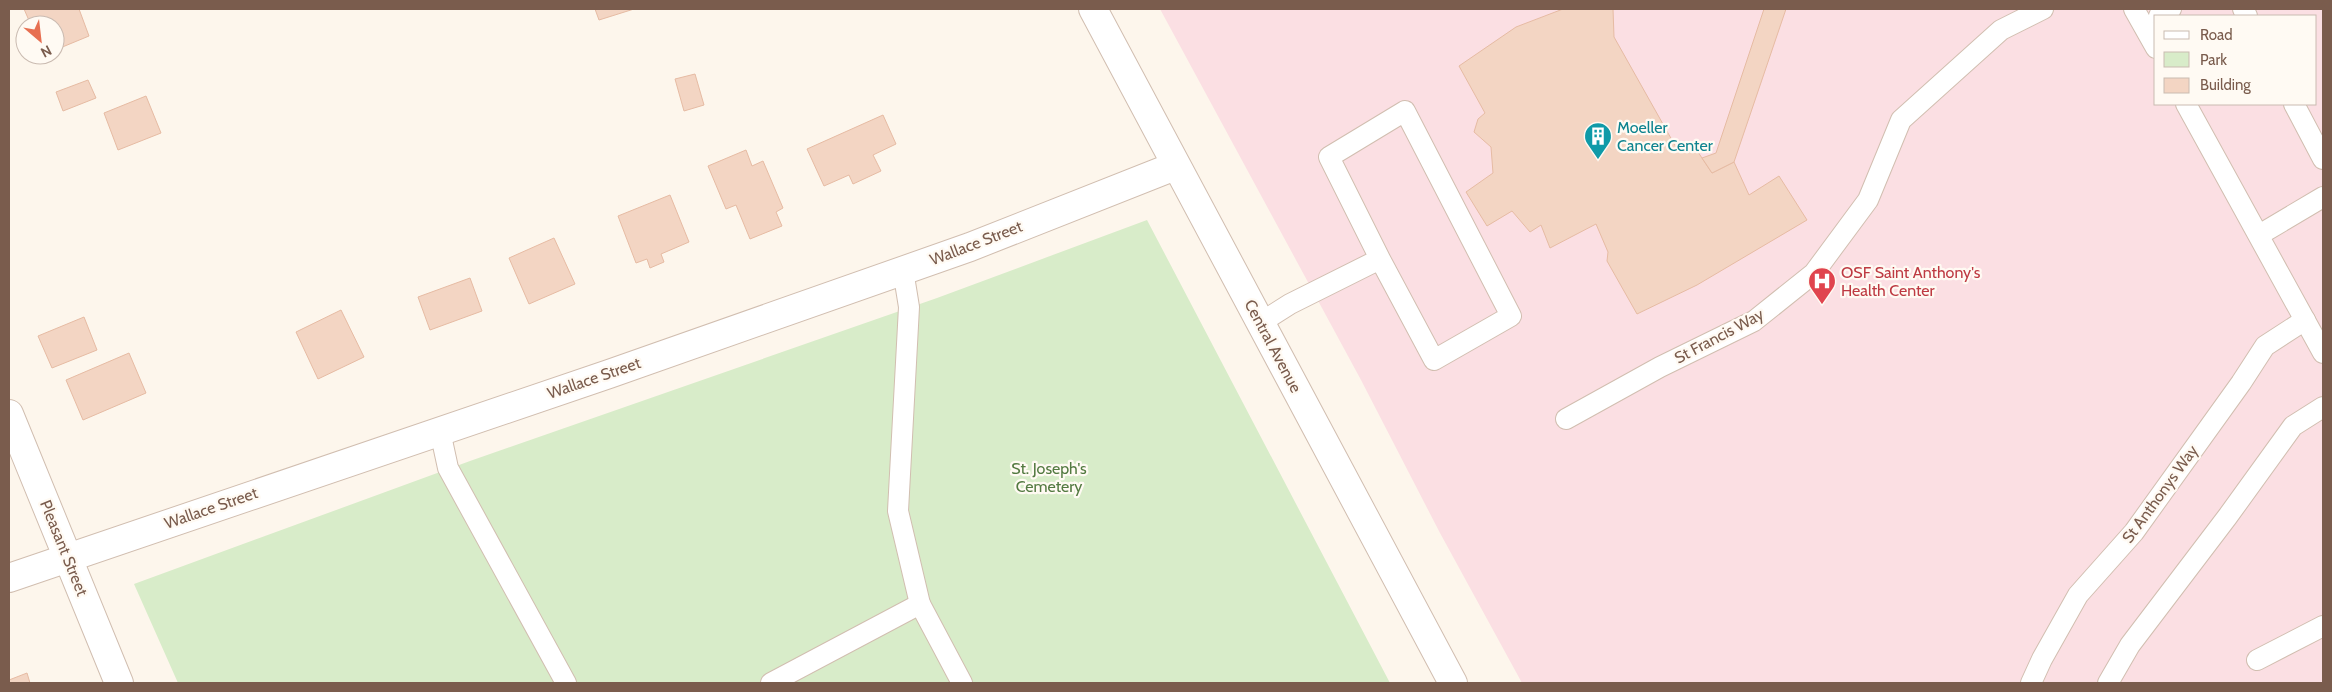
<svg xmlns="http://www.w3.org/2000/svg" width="2332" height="692" viewBox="0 0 2332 692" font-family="Cabin,sans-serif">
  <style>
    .medical { fill: #fbdfe3; fill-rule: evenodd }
    .green { fill: #d8ecc9 }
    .building { fill: #f3d5c3; stroke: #e6bba3 }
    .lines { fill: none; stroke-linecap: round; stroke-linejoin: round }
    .service-casing { stroke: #d1beb0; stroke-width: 22 }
    .minor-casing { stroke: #d1beb0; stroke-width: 30 }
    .tertiary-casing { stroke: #d1beb0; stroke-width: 30 }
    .service { stroke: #fff; stroke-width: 20 }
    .minor { stroke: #fff; stroke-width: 28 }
    .tertiary { stroke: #fff; stroke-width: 28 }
    .labels { text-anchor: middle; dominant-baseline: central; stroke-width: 4.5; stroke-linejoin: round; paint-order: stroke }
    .culture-label { font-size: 16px; fill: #0d838f; stroke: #fffaf3; text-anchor: start }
    .street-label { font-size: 16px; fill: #7a5c4d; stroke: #fffaf3 }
    .health-label { font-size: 16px; fill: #be3a42; stroke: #fffaf3; text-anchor: start }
    .park-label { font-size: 16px; fill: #537a41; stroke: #fffaf3 }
  </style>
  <rect width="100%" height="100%" fill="#fdf6ec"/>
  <path class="medical" d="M 1160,9 L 2323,9 L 2323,683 L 1522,683 L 1440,533 L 1361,380 ZM 2156,16 L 2316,16 L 2316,104 L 2156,104 Z"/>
  <path class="green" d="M 1147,220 L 1390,683 L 178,683 L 134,584 L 470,461 L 937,298 Z"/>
  <g class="building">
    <path d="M 24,9 L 79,9 L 89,36 L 60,48 L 55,34 L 55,25 L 31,25 Z"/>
    <path d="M 595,9 L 634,9 L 599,20 Z"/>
    <path d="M 1563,9 L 1613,9 L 1614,37 L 1677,149 L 1694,146 L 1712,173 L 1734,162 L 1749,195 L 1779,176 L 1807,220 L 1697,285 L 1637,314 L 1607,261 L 1608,252 L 1596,224 L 1550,248 L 1541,225 L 1530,232 L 1512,211 L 1487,226 L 1466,192 L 1493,173 L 1491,147 L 1474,132 L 1478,119 L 1485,113 L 1459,66 L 1516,27 Z"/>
    <path d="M 1764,9 L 1786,9 L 1734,162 L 1712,173 L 1702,158 L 1716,153 Z"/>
    <path d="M 695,74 L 704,105 L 684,111 L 675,79 Z"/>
    <path d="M 88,80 L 96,98 L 63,111 L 56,92 Z"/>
    <path d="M 146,96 L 161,133 L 118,150 L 104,113 Z"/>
    <path d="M 883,115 L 896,144 L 873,155 L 881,171 L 853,184 L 849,175 L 824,186 L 807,149 Z"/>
    <path d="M 746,150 L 752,166 L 763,161 L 783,208 L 776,212 L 782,226 L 750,239 L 736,205 L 726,209 L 708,166 Z"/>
    <path d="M 670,195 L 689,242 L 661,254 L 664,262 L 650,268 L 647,259 L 636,263 L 618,216 Z"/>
    <path d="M 554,238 L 575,284 L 529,304 L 509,258 Z"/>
    <path d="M 470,278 L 482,311 L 430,330 L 418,297 Z"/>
    <path d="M 341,310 L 364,357 L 318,379 L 296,332 Z"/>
    <path d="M 84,317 L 97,350 L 52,368 L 38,336 Z"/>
    <path d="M 129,353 L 146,393 L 83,420 L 66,380 Z"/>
    <path d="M 27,673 L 30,683 L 9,683 L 9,680 Z"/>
  </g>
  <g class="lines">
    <g class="service-casing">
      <g id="service">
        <path d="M 2134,9 L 2156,48"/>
        <path d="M 2243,9 L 2247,16"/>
        <path d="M 2159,16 L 2171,9"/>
        <path d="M 2186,104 L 2323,353"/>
        <path d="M 2294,104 L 2323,159"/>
        <path d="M 2259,235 L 2323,197"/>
        <path d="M 903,270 L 909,307 L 898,511 L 920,604"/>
        <path d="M 1260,323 L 1290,304 L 1380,259 L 1434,360 L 1511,316 L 1405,111 L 1329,157 L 1380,259"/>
        <path d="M 1566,419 L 1660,367 L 1754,321 L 1814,273 L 1868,200 L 1901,120 L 2001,30 L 2043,9"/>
        <path d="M 440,431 L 448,468 L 566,683"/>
        <path d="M 2257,660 L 2323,626"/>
        <path d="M 771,683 L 920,604 L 962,683"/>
        <path d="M 2031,683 L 2042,659 L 2078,595 L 2134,532 L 2241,383 L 2265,346 L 2305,320"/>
        <path d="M 2108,683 L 2130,645 L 2228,516 L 2293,426 L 2323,407"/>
      </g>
    </g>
    <g class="minor-casing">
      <g id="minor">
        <path d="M 9,414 L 119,683"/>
        <path d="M 9,578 L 609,374 L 970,247 L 1175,166"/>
      </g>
    </g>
    <g class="tertiary-casing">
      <path id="tertiary" d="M 1093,9 L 1453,683"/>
    </g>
    <use href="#service" class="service"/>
    <use href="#minor" class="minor"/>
    <use href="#tertiary" class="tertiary"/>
  </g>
  <defs>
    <g id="building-pin" transform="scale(1.4375)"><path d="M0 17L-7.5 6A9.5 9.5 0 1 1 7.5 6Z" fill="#0f9aa8" stroke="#fffaf3"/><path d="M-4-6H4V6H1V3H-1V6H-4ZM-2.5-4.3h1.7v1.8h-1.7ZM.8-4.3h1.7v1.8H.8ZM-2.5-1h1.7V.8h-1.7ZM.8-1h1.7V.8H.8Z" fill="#fff"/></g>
    <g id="hospital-pin" transform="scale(1.4375)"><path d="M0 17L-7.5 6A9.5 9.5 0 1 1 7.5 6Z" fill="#e0444e" stroke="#fffaf3"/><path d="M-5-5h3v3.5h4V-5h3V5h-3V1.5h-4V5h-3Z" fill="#fff"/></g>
  </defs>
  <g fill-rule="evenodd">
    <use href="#building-pin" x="1598" y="136"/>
    <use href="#hospital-pin" x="1822" y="281"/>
  </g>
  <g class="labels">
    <g class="culture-label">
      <text x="1617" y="127">Moeller<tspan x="1617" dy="18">Cancer Center</tspan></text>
    </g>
    <g class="street-label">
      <text transform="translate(976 243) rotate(-21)">Wallace Street</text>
      <text transform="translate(1719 336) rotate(-28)">St Francis Way</text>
      <text transform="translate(1273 346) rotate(62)">Central Avenue</text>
      <text transform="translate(594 378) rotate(-19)">Wallace Street</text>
      <text transform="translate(2160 494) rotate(-54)">St Anthonys Way</text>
      <text transform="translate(211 508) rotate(-19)">Wallace Street</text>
      <text transform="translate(64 548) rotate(68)">Pleasant Street</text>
    </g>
    <g class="health-label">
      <text x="1841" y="272">OSF Saint Anthony's<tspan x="1841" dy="18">Health Center</tspan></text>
    </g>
    <g class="park-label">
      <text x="1049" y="468">St. Joseph's<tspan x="1049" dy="18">Cemetery</tspan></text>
    </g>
  </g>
  <rect width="2332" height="692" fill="none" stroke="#7a5c4d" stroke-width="20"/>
  <rect x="2154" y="15" width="162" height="90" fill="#fffaf3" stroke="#cabbb1"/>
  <rect x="2164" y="31" width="25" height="8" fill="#ffffff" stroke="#cabbb1"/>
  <text x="2200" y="40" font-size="15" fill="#7a5c4d">Road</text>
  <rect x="2164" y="52" width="25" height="15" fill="#d8ecc9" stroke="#cabbb1"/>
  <text x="2200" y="65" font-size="15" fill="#7a5c4d">Park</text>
  <rect x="2164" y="78" width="25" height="15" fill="#f3d5c3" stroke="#cabbb1"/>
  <text x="2200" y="90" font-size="15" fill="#7a5c4d">Building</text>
  <g transform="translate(40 40) rotate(152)"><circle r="24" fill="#fffaf3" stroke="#cabbb1"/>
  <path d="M0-4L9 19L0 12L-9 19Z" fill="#e76f51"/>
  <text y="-8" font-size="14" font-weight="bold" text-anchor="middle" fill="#7a5c4d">N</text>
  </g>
</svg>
